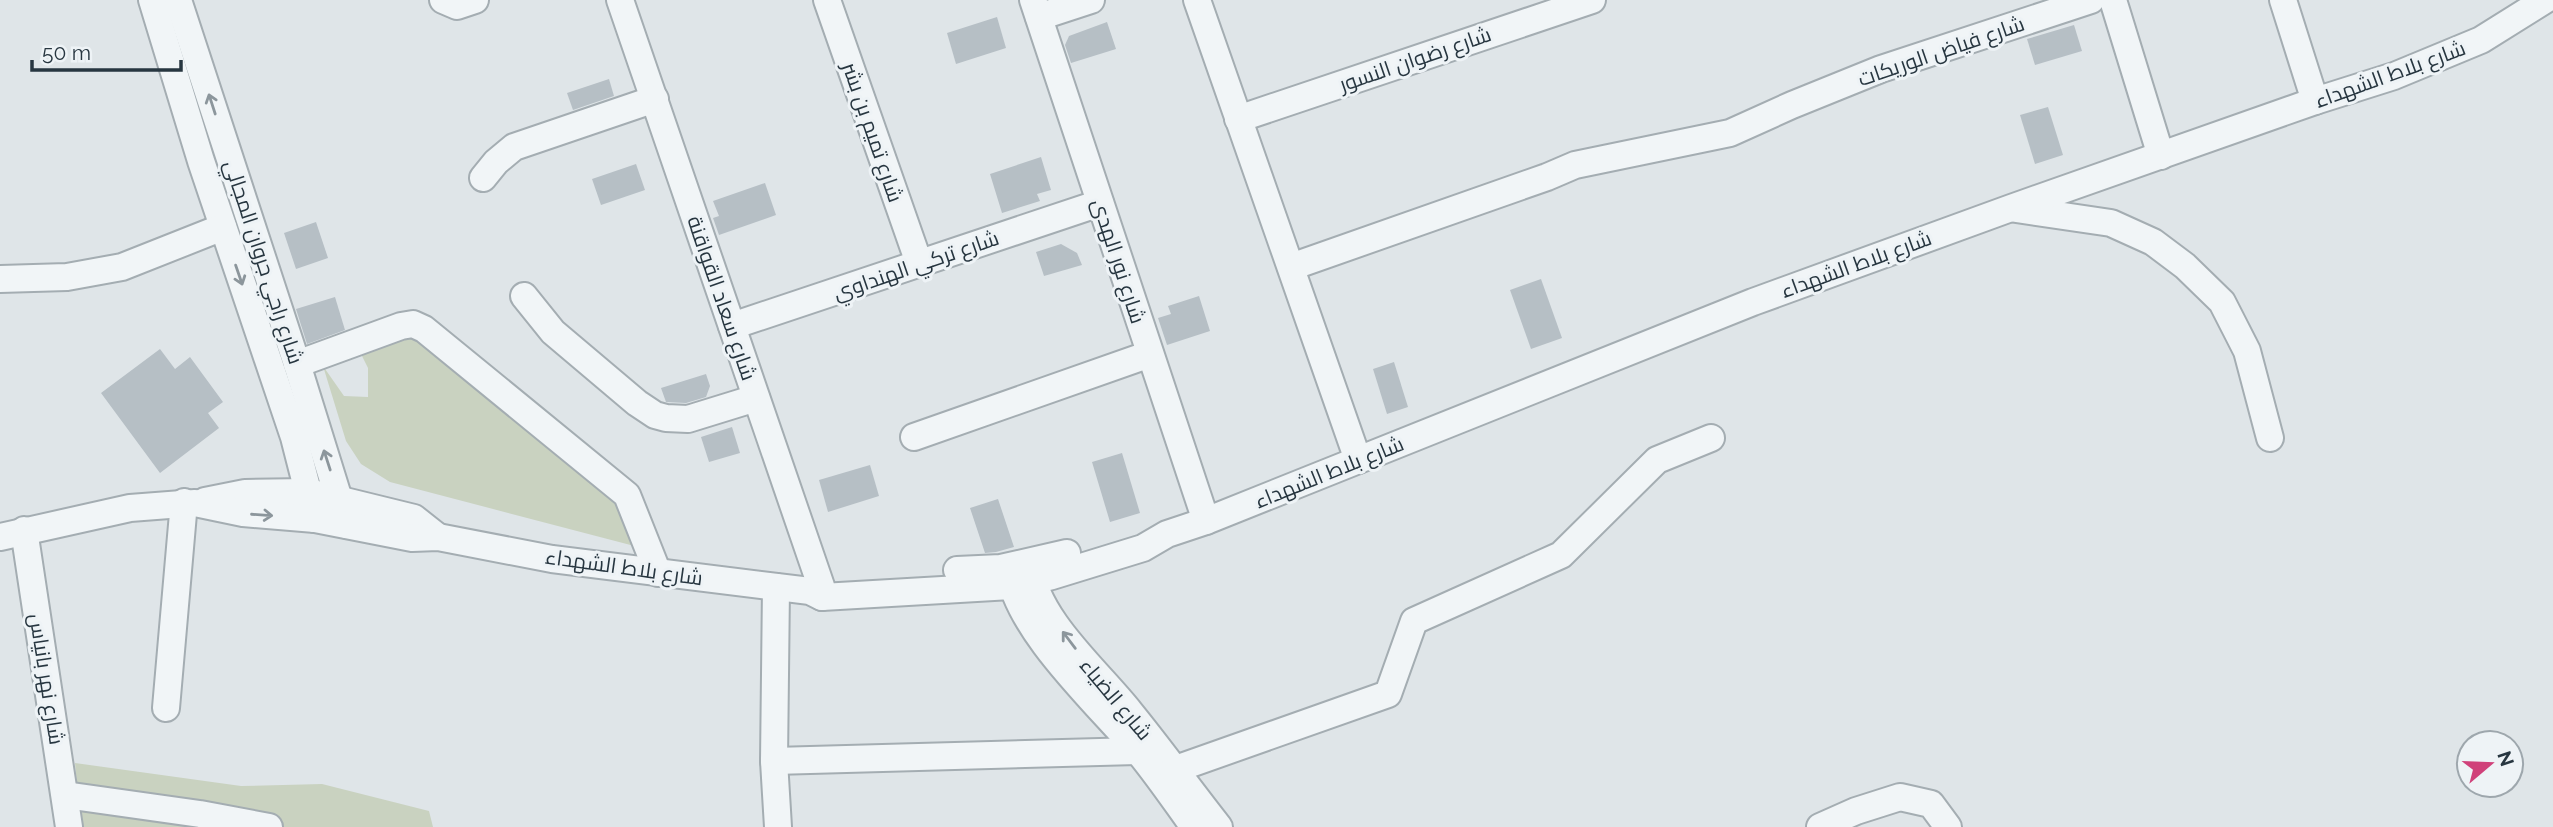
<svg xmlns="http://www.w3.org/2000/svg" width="2553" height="827" viewBox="0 0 2553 827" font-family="Raleway,Cairo,sans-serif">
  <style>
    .green { fill: #c9d2c0 }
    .building { fill: #b6bfc5 }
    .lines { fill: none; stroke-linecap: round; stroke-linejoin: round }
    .minor-casing { stroke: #a4adb2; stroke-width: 30 }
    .minor { stroke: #f1f5f7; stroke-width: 26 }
    .oneway { stroke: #8c969c }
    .labels { text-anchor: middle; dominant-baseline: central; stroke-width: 6; stroke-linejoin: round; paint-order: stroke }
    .street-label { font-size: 21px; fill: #273640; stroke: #eef3f6 }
  </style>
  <rect width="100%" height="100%" fill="#dfe5e8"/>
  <g class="green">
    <path d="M 410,330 L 628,498 L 642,548 L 390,482 L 361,464 L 346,441 L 323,366 L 344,396 L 368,397 L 368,368 L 358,348 Z"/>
    <path d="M 75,763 L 241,786 L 322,784 L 429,811 L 433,827 L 81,827 Z"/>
  </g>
  <g class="building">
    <path d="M 997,17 L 1006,48 L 956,64 L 947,33 Z"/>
    <path d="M 1107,22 L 1116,49 L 1071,63 L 1065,45 L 1069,36 Z"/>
    <path d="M 2074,25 L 2082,51 L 2035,65 L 2027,39 Z"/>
    <path d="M 609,79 L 614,96 L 573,110 L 567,93 Z"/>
    <path d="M 2048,107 L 2063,155 L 2035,164 L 2020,115 Z"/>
    <path d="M 1041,157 L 1051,190 L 1037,194 L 1040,201 L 1002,213 L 990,174 Z"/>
    <path d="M 636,164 L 645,190 L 601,205 L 592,179 Z"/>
    <path d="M 765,183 L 776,215 L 719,235 L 713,218 L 719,216 L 713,201 Z"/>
    <path d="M 316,222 L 328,258 L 296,269 L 284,233 Z"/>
    <path d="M 1061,244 L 1077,253 L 1082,265 L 1044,276 L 1036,252 Z"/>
    <path d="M 1541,279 L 1562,338 L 1531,349 L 1510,290 Z"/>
    <path d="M 1199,296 L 1210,331 L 1167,345 L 1158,318 L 1171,314 L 1168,306 Z"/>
    <path d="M 335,297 L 345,330 L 307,344 L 296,309 Z"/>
    <path d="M 160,349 L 175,369 L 190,357 L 223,402 L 208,413 L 219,428 L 160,473 L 101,393 Z"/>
    <path d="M 1394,362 L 1408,407 L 1387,414 L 1373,369 Z"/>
    <path d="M 706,374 L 710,386 L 706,397 L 686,403 L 666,402 L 661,388 Z"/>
    <path d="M 732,427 L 740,453 L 709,462 L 701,437 Z"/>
    <path d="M 1122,453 L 1140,513 L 1110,522 L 1092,462 Z"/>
    <path d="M 870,465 L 879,496 L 828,512 L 819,480 Z"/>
    <path d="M 998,499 L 1014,547 L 996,552 L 985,553 L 970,508 Z"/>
  </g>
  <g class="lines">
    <g class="minor-casing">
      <g id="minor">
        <path d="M 152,0 L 201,161 L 294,437 L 315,519"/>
        <path d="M 178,0 L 297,364 L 347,525"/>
        <path d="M 443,0 L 457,6 L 475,0"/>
        <path d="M 620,0 L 821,586 L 822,597"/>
        <path d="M 827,0 L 919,263"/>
        <path d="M 1033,0 L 1206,521"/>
        <path d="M 1197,0 L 1358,460"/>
        <path d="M 2113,0 L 2161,156"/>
        <path d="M 2283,0 L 2315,101"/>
        <path d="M 1039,17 L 1091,0"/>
        <path d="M 1238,119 L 1592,0"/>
        <path d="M 483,178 L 496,162 L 514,147 L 655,99"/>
        <path d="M 2016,209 L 2111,223 L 2153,242 L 2185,266 L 2222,302 L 2247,351 L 2270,438"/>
        <path d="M 1291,267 L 1547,177 L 1575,165 L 1730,133 L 1792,105 L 1881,69 L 2091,0"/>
        <path d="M 0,279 L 67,277 L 122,267 L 223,227"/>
        <path d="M 524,296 L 553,332 L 637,403 L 655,415 L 666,418 L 688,419 L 756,398"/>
        <path d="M 732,326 L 1100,203"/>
        <path d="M 297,364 L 401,326 L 413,324 L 424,329 L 627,495 L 658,573"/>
        <path d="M 914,437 L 1150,354"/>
        <path d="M 205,501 L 245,493 L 308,492 L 414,518 L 438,537"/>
        <path d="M 24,530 L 69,827"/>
        <path d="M 0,537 L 130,508 L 195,503 L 243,513 L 315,519 L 412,538 L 438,537 L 552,559 L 810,591 L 822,597 L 1011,586 L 1052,576 L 1143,548 L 1167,534 L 1206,521 L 1753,302 L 2011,208 L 2315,101 L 2394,76 L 2481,40 L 2545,0"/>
        <path d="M 1029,564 C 1037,621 1096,669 1130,712 C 1161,750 1189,789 1219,827"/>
        <path d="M 957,570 L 1001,568 L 1067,553"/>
        <path d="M 1009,571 C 1018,631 1097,703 1136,749 C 1157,774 1175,801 1194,827"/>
        <path d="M 776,587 L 774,761 L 778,827"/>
        <path d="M 166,708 L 184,502"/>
        <path d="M 774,761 L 1137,751"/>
        <path d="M 1173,770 L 1388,694 L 1414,621 L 1561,555 L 1657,460 L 1711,438"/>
        <path d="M 65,795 L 200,814 L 269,827"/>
        <path d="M 1820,827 L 1856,811 L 1900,797 L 1931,804 L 1948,827"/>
      </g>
    </g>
    <use href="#minor" class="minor"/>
  </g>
  <defs><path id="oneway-shaft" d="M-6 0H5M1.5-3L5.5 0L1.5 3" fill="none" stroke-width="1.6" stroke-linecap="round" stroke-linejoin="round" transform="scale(1.75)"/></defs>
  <g class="oneway">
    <use href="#oneway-shaft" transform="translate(212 104) rotate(-108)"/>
    <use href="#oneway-shaft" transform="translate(239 275) rotate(71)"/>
    <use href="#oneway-shaft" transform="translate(327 460) rotate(-108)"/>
    <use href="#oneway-shaft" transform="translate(262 515) rotate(4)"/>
    <use href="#oneway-shaft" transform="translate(1069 640) rotate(-127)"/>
  </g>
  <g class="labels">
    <g class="street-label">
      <text transform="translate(1941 51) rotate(-19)">شارع فياض الوريكات</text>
      <text transform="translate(1415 59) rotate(-19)">شارع رضوان النسور</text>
      <text transform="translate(2390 74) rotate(-20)">شارع بلاط الشهداء</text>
      <text transform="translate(873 132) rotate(71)">شارع تميم بن بشر</text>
      <text transform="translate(1119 261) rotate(72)">شارع نور الهدى</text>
      <text transform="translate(264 262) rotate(72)">شارع راجي جروان المجالي</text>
      <text transform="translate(1856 264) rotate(-20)">شارع بلاط الشهداء</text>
      <text transform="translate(916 265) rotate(-19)">شارع تركي الهنداوي</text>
      <text transform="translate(722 298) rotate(71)">شارع سعاد القواقنة</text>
      <text transform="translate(1329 472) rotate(-22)">شارع بلاط الشهداء</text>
      <text transform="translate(624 567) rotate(8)">شارع بلاط الشهداء</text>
      <text transform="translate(47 679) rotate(81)">شارع نهر بانياس</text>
      <text transform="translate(1116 699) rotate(50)">شارع الضياء</text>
    </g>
  </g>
  <g transform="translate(2490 764) rotate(71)"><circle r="33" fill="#eef3f6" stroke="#9ea7ad" stroke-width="2"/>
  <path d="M0-5L12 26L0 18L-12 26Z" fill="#d0417a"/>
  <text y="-10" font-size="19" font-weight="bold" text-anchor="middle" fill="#273640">N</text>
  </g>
  <path d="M32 60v10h149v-10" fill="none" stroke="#273640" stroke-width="3.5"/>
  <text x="42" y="60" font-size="21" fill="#273640" stroke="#eef3f6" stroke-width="5" paint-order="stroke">50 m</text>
</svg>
